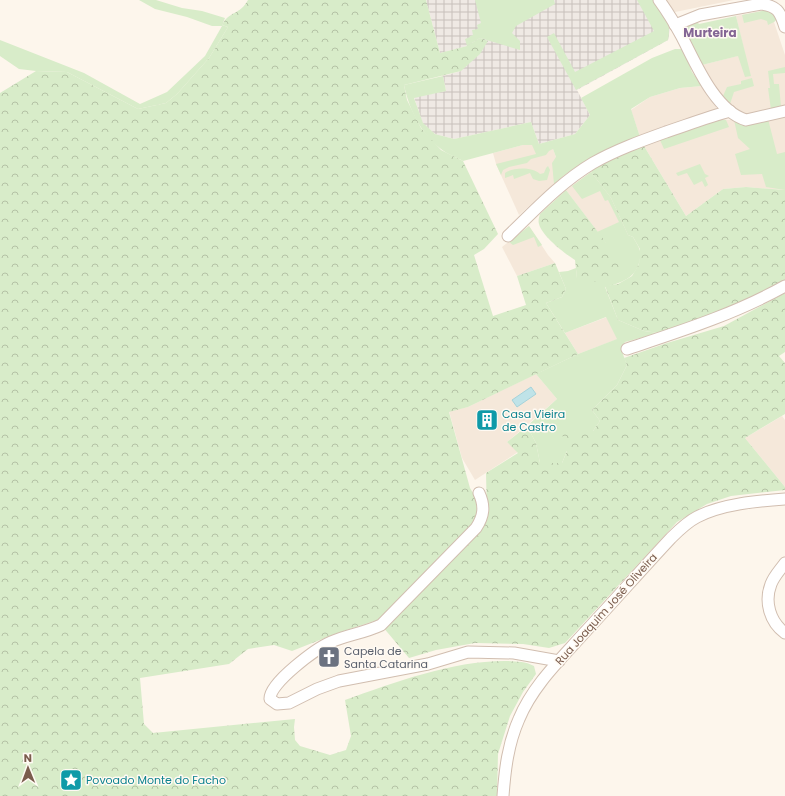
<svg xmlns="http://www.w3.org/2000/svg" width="785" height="796" viewBox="0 0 785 796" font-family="Poppins,sans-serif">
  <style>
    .residential { fill: #f5e8da }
    .industrial { fill: url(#industrial-grid) }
    .green { fill: #d8ecc9 }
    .forest { fill: url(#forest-crowns) }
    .water { fill: #bfe3e8; stroke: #a5d3da }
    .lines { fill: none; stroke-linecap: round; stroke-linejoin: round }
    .street-casing { stroke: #d1beb0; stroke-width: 13 }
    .street { stroke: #fff; stroke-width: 11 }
    .labels { text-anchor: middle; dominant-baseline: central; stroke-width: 3; stroke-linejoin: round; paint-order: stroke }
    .culture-label { font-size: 11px; fill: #0d838f; stroke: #fffaf3; text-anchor: start }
    .street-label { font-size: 11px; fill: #7a5c4d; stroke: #fffaf3 }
    .worship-label { font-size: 11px; fill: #5b616d; stroke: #fffaf3; text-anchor: start }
    .neighbourhood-label { font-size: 12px; font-weight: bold; fill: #846695; stroke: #fffaf3 }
  </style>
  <defs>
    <pattern id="industrial-grid" width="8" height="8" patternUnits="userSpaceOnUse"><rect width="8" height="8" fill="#efe9e4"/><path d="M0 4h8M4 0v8" fill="none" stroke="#c7c0bb"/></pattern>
    <pattern id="forest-crowns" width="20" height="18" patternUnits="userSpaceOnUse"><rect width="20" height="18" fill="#d8ecc9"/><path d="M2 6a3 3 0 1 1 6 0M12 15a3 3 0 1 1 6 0" fill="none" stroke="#b4c2a5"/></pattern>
  </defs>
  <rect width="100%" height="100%" fill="#fdf6ec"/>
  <g class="residential">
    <path d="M 664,0 L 734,0 L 675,12 Z"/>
    <path d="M 764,9 L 777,19 L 774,22 L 785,55 L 785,106 L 744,116 L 730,104 L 704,74 L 702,65 L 745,54 L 736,16 L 762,11 Z"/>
    <path d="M 702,86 L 716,102 L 716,108 L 714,112 L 640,137 L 631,110 L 650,97 L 680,88 Z"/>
    <path d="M 785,115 L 785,190 L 746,187 L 723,189 L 686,216 L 644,146 L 716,119 L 734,120 Z"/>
    <path d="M 523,145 L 532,145 L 553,149 L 563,176 L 519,215 L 496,164 L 493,153 Z"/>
    <path d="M 591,172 L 611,198 L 628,235 L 606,243 L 566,190 Z"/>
    <path d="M 529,226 L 548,255 L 555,263 L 517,276 L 502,247 Z"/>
    <path d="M 607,317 L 618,339 L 578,354 L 565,333 Z"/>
    <path d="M 536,374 L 557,399 L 507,442 L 518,452 L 475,480 L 462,458 L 449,411 L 468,407 Z"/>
    <path d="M 782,416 L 785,420 L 785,487 L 745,438 Z"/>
  </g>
  <path class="industrial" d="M 426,0 L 653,0 L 670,29 L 668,40 L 577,90 L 590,115 L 575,134 L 539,144 L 531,122 L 454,139 L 435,134 L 423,124 L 414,97 L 446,91 L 443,76 L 461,71 L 467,46 L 440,53 Z"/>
  <g class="green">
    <path d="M 139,0 L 156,0 L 182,8 L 202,11 L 225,18 L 222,25 L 228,27 L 209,58 L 177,94 L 166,103 L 138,109 L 67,72 L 36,71 L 19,69 L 0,56 L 0,40 L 84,73 L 140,104 L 167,92 L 205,56 L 222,26 L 212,26 L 187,17 L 155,9 Z"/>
    <path d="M 475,0 L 554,0 L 555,4 L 516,26 L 512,33 L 520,41 L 520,50 L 480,38 L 467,46 L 465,39 L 470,37 L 470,36 L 473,35 L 472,30 L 478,29 L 477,25 L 481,23 Z"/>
    <path d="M 637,0 L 653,0 C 664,15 672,20 668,40 L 576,90 L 547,37 L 554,33 L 575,72 L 654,31 Z"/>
    <path d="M 764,9 L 772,13 L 777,19 L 774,22 L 768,25 L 767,21 L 761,19 L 744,23 L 742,15 L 762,11 Z"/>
    <path d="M 736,16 L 751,76 L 745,77 L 738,56 L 702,65 L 685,34 L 684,28 L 686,25 L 697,22 L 699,24 Z"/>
    <path d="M 675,49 L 681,49 L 685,54 L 692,72 L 702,86 L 680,88 L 650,97 L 631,109 L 640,137 C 609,148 579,161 554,184 L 552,163 L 556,157 L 553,149 L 549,151 L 546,155 L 531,159 L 527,163 L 509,167 L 503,170 L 501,175 L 496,164 L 536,154 L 532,145 L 523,145 L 463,161 C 456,157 447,154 441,149 C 421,134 409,109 404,85 L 443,76 L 446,91 L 414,98 L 423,123 L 435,134 L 454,139 L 531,122 L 539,144 L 575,134 L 590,115 L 581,98 L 652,58 Z"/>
    <path d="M 785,67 L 785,73 L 773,74 L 774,84 L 779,84 L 781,107 L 771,110 L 768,88 L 770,88 L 768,71 Z"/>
    <path d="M 752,78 L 754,86 L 734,92 L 730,104 L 723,96 L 727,87 L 741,84 L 741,81 Z"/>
    <path d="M 716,119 L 726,120 L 729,127 L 664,149 L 660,140 Z"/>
    <path d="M 768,119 L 777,154 L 785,152 L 785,190 L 766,187 L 762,174 L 741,175 L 735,154 L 750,149 L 738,138 L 734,120 Z"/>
    <path d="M 700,164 L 705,174 L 709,176 L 705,178 L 708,185 L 705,187 L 702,181 L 694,185 L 687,173 L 678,176 L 676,173 Z"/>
    <path d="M 548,166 L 550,170 L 547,180 L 539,181 L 533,179 L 530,173 L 514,179 L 513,175 L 505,178 L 505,173 C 514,167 532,167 540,174 L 544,173 L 546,168 Z"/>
    <path d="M 591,172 L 611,198 L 628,235 L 633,237 C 635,241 639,246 640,251 C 642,274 625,283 605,287 L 618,320 L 644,331 L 659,333 L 625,342 L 621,349 L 627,365 L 617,385 L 592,410 L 600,421 L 593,431 L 575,431 L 562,463 L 540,463 L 536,443 L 527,426 L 557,399 L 536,374 L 578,354 L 617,339 L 606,317 L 565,333 L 546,303 L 562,297 L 566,289 L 559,272 L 568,271 L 576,268 L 577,278 L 606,243 L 597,232 L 619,222 L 608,200 L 605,201 L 600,191 L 582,199 L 572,186 Z"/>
    <path d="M 529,226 L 542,245 L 538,247 L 534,237 L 513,245 L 509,242 Z"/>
  </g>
  <g class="forest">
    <path d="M 248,0 L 426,0 L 440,53 L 467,46 L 480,38 L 488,41 L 480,54 L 461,71 L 404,85 L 407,100 L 421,128 L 441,150 L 463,161 L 498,234 L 484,249 L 474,255 L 493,316 L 526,305 L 517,276 L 555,263 L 566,289 L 562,297 L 546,303 L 578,354 L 468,407 L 449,412 L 470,488 L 487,516 L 486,473 L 518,453 L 507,442 L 527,426 L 536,443 L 540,463 L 562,463 L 567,451 L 562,434 L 575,431 L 593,431 L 600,421 L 592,410 L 617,385 L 627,365 L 624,358 L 667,343 L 724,326 L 785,293 L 785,352 L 779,356 L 785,363 L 785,414 L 745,438 L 785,487 L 785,490 L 731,496 L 707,504 L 677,522 L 565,643 L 549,648 L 523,644 L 475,643 L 436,650 L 409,658 L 377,620 L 335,634 L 292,651 L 274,645 L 248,649 L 229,664 L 140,678 L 144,724 L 153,733 L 295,719 L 294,727 L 295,740 L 300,746 L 330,755 L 346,750 L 351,736 L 345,700 C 395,682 455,660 508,661 C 518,662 525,661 534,666 L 536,674 L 523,692 L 510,716 L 498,754 L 497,796 L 0,796 L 0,93 L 36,71 L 67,72 L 138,109 L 166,103 L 177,94 L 209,58 L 228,27 L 222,25 C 229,11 240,15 248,0 Z"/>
    <path d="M 644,146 L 686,216 L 723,189 L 746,187 L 785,190 L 785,280 L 772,288 L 699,320 L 659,333 L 644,331 L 618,320 L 605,286 L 618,284 L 632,276 L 639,264 L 640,249 L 633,237 L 628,235 L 611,198 L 591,172 C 602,159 628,152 644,146 Z"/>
    <path d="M 566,190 L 620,261 L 617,276 L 594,282 L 577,278 L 575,260 C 564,253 542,236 539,224 C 538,221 539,217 540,214 Z"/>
  </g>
  <path class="water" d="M 531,387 L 536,394 L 517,407 L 512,400 Z"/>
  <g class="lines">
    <g class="street-casing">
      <g id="street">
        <path d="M 659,0 C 667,11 675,24 682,37 C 695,62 715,111 746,120 L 785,111"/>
        <path d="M 675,25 L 700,15 L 761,4 C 777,6 780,11 785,27"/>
        <path d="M 508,236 C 535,210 561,182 593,163 C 616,150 641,141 666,132 C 687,125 708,117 730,111"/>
        <path d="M 627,349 C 681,331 735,314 785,286"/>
        <path d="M 479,493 C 485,506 484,516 476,528 L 381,625 C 364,633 347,635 331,642 C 317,648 269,683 270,699 L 277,704 L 289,703 L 317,689 L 339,681 L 428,664 L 468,652 L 514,653 L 559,661"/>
        <path d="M 785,563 C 780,570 774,576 771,584 C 764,602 770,622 785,633"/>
        <path d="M 503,796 C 505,769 508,744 519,719 C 533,685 561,659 585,632 C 614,601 642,569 671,538 C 679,530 687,522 697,517 C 722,504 757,501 785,499"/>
      </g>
    </g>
    <use href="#street" class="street"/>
  </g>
  <defs>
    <g id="building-square" transform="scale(1.15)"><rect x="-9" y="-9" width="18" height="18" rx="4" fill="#0f9aa8" stroke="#fffaf3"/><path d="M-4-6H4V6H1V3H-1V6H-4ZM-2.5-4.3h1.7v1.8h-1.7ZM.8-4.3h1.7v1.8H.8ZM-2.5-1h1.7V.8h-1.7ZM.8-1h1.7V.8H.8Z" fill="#fff"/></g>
    <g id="church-square" transform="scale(1.15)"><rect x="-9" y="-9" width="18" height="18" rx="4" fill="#6b7280" stroke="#fffaf3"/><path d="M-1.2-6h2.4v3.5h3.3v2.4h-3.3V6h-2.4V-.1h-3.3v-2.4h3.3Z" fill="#fff"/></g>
    <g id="sight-square" transform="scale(1.15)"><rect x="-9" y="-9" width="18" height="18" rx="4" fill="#0f9aa8" stroke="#fffaf3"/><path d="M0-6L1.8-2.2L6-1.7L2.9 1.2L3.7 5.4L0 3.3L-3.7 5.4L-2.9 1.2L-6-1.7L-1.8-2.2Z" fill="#fff"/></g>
  </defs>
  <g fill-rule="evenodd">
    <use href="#building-square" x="487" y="420"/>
    <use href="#church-square" x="329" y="657"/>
    <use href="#sight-square" x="71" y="780"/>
  </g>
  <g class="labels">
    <g class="culture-label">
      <text x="502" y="414">Casa Vieira<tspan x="502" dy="13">de Castro</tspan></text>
      <text x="86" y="780">Povoado Monte do Facho</text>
    </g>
    <g class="street-label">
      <text transform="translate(606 609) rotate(-48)">Rua Joaquim José Oliveira</text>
    </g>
    <g class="worship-label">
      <text x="344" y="651">Capela de<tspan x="344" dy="13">Santa Catarina</tspan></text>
    </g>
    <g class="neighbourhood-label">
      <text x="710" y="32">Murteira</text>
    </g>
  </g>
  <g transform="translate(28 768) rotate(359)" stroke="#fffaf3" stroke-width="3" paint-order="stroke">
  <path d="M0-3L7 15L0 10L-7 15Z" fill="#7a5c4d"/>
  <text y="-6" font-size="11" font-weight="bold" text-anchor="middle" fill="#7a5c4d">N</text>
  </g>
</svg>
